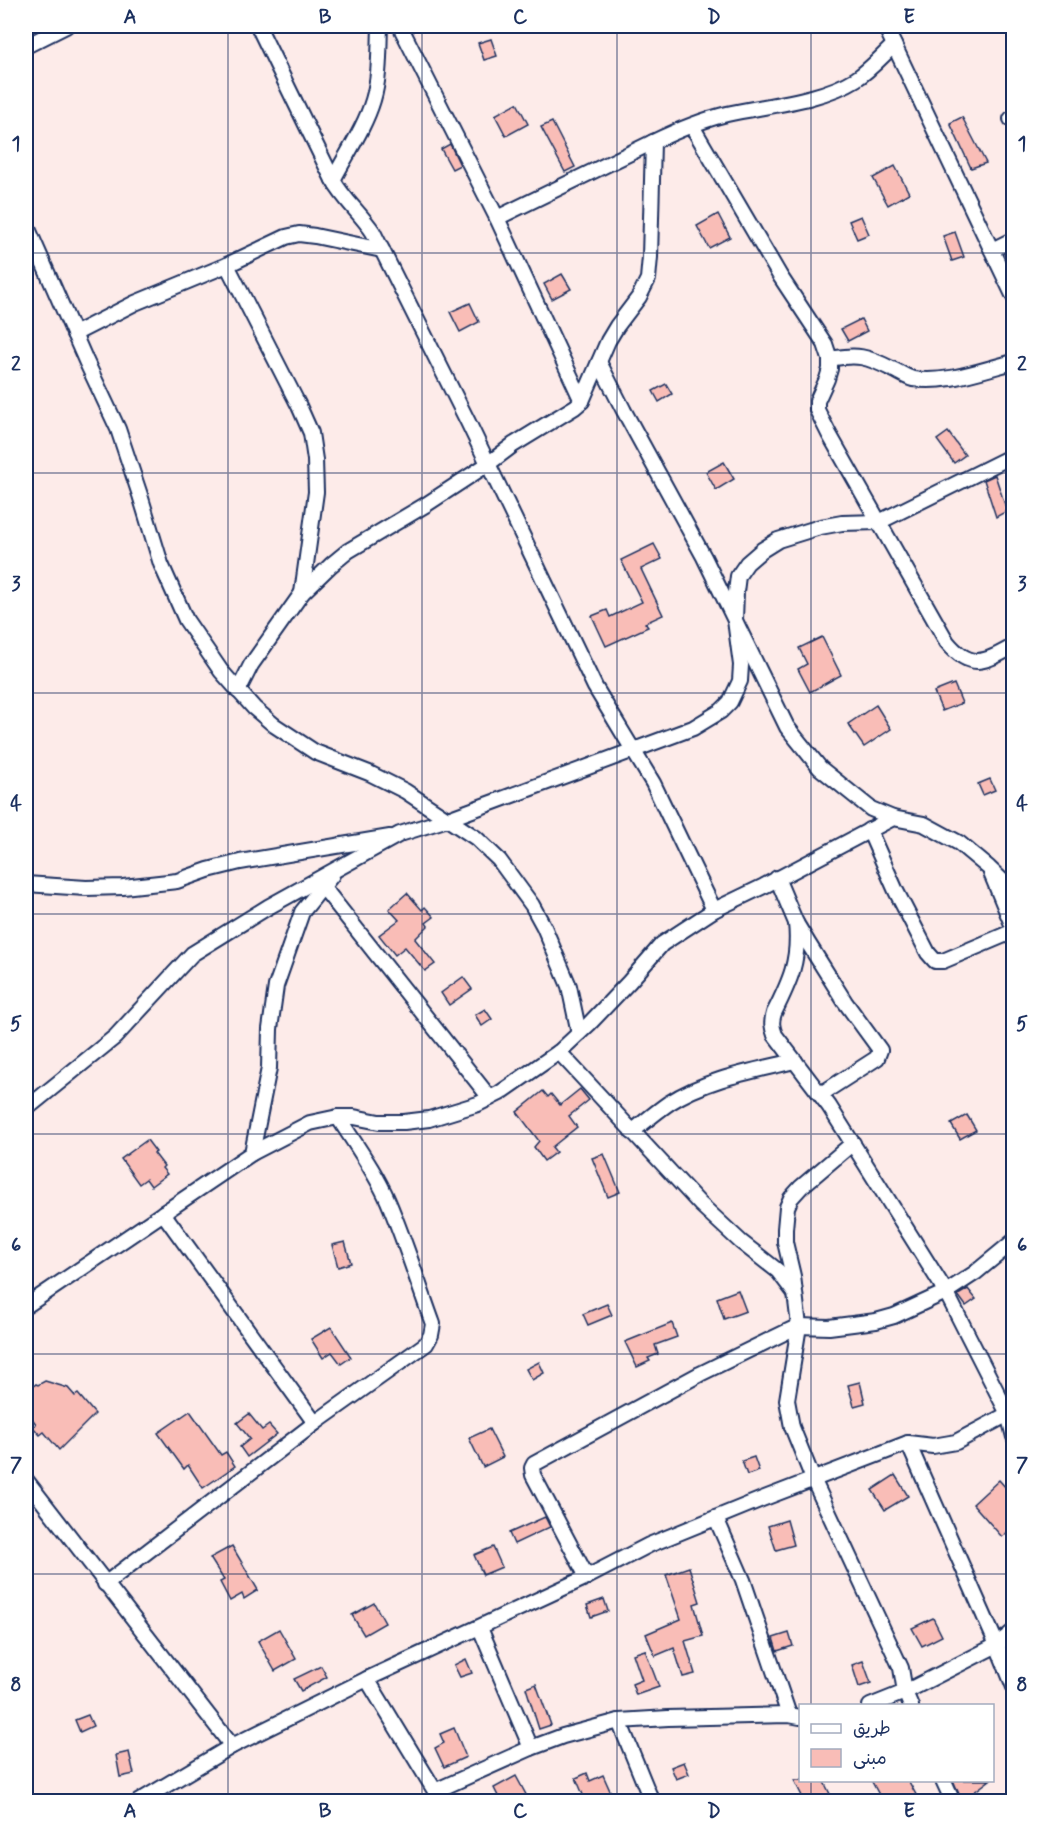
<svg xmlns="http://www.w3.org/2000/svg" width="1039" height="1827" viewBox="0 0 1039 1827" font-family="Mynerve,'Playpen Sans Arabic',sans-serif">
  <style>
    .building { fill: #f9bdb7; stroke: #1b2f5e; stroke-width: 1.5 }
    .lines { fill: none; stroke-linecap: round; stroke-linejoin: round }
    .street-casing { stroke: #1b2f5e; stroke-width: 18 }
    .street { stroke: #fff; stroke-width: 14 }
    .grid { fill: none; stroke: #1b2f5e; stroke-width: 1.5; stroke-opacity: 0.55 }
    .neatline { fill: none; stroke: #1b2f5e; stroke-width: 2 }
    .grid-label { font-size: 20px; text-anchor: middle; font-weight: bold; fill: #1b2f5e }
  </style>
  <rect width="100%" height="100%" fill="#fdebe9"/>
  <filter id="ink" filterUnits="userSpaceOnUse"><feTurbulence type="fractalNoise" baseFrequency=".0167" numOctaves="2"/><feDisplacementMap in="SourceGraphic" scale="12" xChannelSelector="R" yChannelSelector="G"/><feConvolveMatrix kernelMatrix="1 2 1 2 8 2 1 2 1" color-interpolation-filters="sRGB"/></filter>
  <g filter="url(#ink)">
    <g class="building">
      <path d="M 491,39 L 497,56 L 484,60 L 478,43 Z"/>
      <path d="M 517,103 L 528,124 L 506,136 L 495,115 Z"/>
      <path d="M 962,117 L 986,163 L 971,168 L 950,123 Z"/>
      <path d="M 552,122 L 575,167 L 565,172 L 541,127 Z"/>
      <path d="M 450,144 L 460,165 L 452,169 L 441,149 Z"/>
      <path d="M 895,166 L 909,193 L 888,205 L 873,178 Z"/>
      <path d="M 718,214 L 730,237 L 709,248 L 697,226 Z"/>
      <path d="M 861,216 L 869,234 L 857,239 L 849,221 Z"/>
      <path d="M 955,232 L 964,257 L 952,261 L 943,236 Z"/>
      <path d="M 562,274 L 571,289 L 552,299 L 544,284 Z"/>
      <path d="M 470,303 L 479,322 L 460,332 L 450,312 Z"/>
      <path d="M 861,319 L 867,331 L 848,341 L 841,329 Z"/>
      <path d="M 666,384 L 672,394 L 659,402 L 653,391 Z"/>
      <path d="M 948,432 L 965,455 L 954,463 L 937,440 Z"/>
      <path d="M 724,462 L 734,479 L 716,490 L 706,472 Z"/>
      <path d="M 995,475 L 1007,511 L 996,517 L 984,480 Z"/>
      <path d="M 654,544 L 662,559 L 641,569 L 663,615 L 645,623 L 648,627 L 606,646 L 592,616 L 607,610 L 610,617 L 642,602 L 621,560 Z"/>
      <path d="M 822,637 L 841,675 L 810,692 L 798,669 L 807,664 L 799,648 Z"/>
      <path d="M 954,684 L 962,703 L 942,711 L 934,692 Z"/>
      <path d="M 876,705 L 891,729 L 864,747 L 848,724 Z"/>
      <path d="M 990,779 L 995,790 L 983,795 L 978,784 Z"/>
      <path d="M 407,893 L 422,910 L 425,907 L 434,917 L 426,923 L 428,926 L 415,939 L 435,964 L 425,971 L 405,947 L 395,955 L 379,935 L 399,920 L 389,909 Z"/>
      <path d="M 463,977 L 472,989 L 449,1005 L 441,993 Z"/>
      <path d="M 485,1009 L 492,1019 L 482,1026 L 475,1015 Z"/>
      <path d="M 580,1089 L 589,1100 L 569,1116 L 577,1127 L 552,1147 L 556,1152 L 544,1161 L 534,1147 L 539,1141 L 517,1112 L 543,1091 L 548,1097 L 551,1094 L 560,1105 Z"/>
      <path d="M 967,1115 L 976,1130 L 960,1139 L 951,1124 Z"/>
      <path d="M 147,1140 L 156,1152 L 154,1153 L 164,1166 L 162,1168 L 167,1174 L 151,1186 L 146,1179 L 139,1184 L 121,1159 Z"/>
      <path d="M 604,1154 L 620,1192 L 608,1197 L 592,1158 Z"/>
      <path d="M 345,1242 L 351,1263 L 338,1267 L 332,1245 Z"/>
      <path d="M 968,1289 L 976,1299 L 966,1306 L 958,1295 Z"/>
      <path d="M 738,1290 L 746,1311 L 724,1319 L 717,1298 Z"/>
      <path d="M 607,1304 L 612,1315 L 588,1325 L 583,1314 Z"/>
      <path d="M 672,1323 L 677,1337 L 655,1345 L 658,1354 L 648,1358 L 650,1361 L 637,1367 L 625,1342 Z"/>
      <path d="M 331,1327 L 351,1357 L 341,1364 L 332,1352 L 323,1358 L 311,1339 Z"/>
      <path d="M 539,1362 L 544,1373 L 532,1380 L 526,1369 Z"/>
      <path d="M 45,1381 L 68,1388 L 75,1396 L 78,1394 L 95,1414 L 59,1450 L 44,1432 L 40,1435 L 33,1427 L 36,1424 L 26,1410 L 26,1392 L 36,1384 L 38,1385 Z"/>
      <path d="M 860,1382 L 865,1403 L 854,1406 L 848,1385 Z"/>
      <path d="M 190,1411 L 221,1455 L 226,1452 L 235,1466 L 203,1488 L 188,1465 L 184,1469 L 158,1433 Z"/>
      <path d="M 249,1414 L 262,1430 L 269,1425 L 277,1434 L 247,1457 L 240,1447 L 250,1439 L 237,1423 Z"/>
      <path d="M 489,1429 L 503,1457 L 483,1467 L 469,1438 Z"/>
      <path d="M 754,1457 L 759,1471 L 747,1475 L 742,1461 Z"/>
      <path d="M 895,1475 L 908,1496 L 885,1510 L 872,1490 Z"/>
      <path d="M 999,1480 L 1014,1497 L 1014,1526 L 1002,1537 L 973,1504 Z"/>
      <path d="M 545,1517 L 550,1527 L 514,1544 L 509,1533 Z"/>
      <path d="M 787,1520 L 794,1545 L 776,1550 L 768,1526 Z"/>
      <path d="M 232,1546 L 258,1590 L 244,1599 L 242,1594 L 230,1601 L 220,1582 L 224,1580 L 210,1558 Z"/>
      <path d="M 493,1547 L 502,1567 L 483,1575 L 474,1555 Z"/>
      <path d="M 689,1567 L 700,1602 L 694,1604 L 703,1636 L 685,1641 L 695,1674 L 683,1677 L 674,1648 L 655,1656 L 646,1634 L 681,1619 L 666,1575 Z"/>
      <path d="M 604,1599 L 608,1611 L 591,1617 L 587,1605 Z"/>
      <path d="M 374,1603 L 385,1623 L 364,1635 L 352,1615 Z"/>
      <path d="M 933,1618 L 942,1636 L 922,1646 L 912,1628 Z"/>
      <path d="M 279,1629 L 296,1659 L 275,1671 L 258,1641 Z"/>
      <path d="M 789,1633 L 793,1646 L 777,1651 L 773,1638 Z"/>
      <path d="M 645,1650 L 659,1687 L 636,1695 L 632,1684 L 642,1680 L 633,1654 Z"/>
      <path d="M 466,1659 L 472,1673 L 460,1677 L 454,1665 Z"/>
      <path d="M 863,1661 L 871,1683 L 859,1687 L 852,1665 Z"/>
      <path d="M 321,1666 L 327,1677 L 301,1691 L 294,1679 Z"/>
      <path d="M 536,1684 L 551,1725 L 539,1729 L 526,1688 Z"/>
      <path d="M 88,1715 L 93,1726 L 80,1732 L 75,1720 Z"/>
      <path d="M 454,1728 L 466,1757 L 444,1767 L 435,1748 L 444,1743 L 440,1734 Z"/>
      <path d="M 129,1752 L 134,1774 L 120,1777 L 116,1755 Z"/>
      <path d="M 684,1762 L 689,1774 L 676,1779 L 671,1767 Z"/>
      <path d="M 587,1773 L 590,1781 L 603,1775 L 615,1802 L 586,1802 L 576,1778 Z"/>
      <path d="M 516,1776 L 530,1802 L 501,1802 L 494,1788 Z"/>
      <path d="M 794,1780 L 823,1780 L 834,1802 L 805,1802 Z"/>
      <path d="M 871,1780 L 908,1780 L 920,1802 L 883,1802 Z"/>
      <path d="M 953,1780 L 990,1780 L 962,1801 Z"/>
    </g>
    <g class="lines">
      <g class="street-casing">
        <g id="street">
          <path d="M 258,26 L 333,180 C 344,200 361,214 373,232 L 468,422 L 595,687 L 653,783 L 714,910"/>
          <path d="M 400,26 L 497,218 L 582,401"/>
          <path d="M 885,26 L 1014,297"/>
          <path d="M 26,46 L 66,26"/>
          <path d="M 1011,119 L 1014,118"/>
          <path d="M 692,126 L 780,276 L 825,344 L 830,359 L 830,369 L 827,379 L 817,401 L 817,410 L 829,434 L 947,642 C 971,671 985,662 1014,646"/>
          <path d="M 333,180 C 346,155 365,127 373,100 C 380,77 379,50 380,26"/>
          <path d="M 497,218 L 653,142"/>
          <path d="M 26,224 L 86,361 L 118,429 L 140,495 L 161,564 L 186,620 L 221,671 L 254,708 L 274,725 L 315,752 L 369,773 L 405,791 L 476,838 L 499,860 L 532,905 L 544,927 L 569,986 L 579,1033"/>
          <path d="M 992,250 L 1014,239"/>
          <path d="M 227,265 L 299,406 L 311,433 L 315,460 L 316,492 L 302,593"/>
          <path d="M 74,334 L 135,303 L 227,265 L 286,237 L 299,234 L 315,236 L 382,250"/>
          <path d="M 830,359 C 858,354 866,356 892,369 C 899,372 906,377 913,379 C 947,384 981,370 1014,362"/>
          <path d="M 599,362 L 624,411 L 704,557 L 787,727 L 820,768 L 871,809 L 893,818 L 924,824 L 959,843 L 989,868 L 1014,892"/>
          <path d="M 238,691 L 251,665 L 302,593 L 331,565 L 348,551 L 427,504 L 488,464 L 513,445 L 575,407 L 582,401 L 608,341 L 617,326 L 639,297 L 648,279 L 650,257 L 653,142 C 676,131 702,120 727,114 C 767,105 821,101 856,79 C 870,70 882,56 894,45"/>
          <path d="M 869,830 L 896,891 L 928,953 L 935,961 L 943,961 L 1014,931"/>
          <path d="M 991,873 L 1014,929"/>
          <path d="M 777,878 L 796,923 L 808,943 L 845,1002 L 880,1050 L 877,1058 L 821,1094"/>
          <path d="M 26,884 L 86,888 L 123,887 L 177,881 L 208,870 L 240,862 L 390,837"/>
          <path d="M 323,887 L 490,1098"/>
          <path d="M 796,923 C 800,960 790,981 774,1013 C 771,1022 772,1027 775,1035 L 829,1106 L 946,1292 L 1008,1414 L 1014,1437"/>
          <path d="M 559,1052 L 700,1204 L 741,1242 L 778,1271 L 794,1292"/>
          <path d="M 26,1109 L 115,1037 L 192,954 L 268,907 L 400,834 L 448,819 L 693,728 L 721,711 L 730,702 L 740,681 L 741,665 L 735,620 L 736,592 L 738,576 L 747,563 L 762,550 L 778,540 L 820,527 L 842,523 L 879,522 L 1014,455"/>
          <path d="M 632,1132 C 644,1122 656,1112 669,1103 C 706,1079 753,1071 795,1061"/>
          <path d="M 853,1143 L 801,1187 L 791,1198 L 787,1207 L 785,1229 L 785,1242 L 793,1276 L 799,1326 L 787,1400 L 792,1427 L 813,1479 L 901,1668 L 905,1692 L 911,1706"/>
          <path d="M 252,1153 L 269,1068 L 270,1029 L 276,986 L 302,912 L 332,875"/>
          <path d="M 163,1213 L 315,1423"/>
          <path d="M 26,1306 L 252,1153 L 310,1123 L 338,1117 L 354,1117 L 379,1122 L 404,1122 L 429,1119 L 478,1104 L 500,1093 L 559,1052 L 589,1024 L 629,982 L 662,944 L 714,910 L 764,886 L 893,818"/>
          <path d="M 908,1443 L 997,1645 L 1014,1687"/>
          <path d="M 26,1480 L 232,1746"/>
          <path d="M 716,1518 L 743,1580 L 789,1715"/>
          <path d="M 587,1577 L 533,1475 L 532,1468 L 534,1464 L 700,1374 L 786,1332 L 799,1326 L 829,1327 L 876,1321 L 894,1316 L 946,1292 L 975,1273 L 1014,1241"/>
          <path d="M 105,1584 L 315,1423 L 426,1344 L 431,1335 L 433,1324 C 418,1283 405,1241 388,1201 C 375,1171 355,1144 338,1117"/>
          <path d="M 480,1628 L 531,1748"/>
          <path d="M 367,1679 L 435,1791 L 444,1802"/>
          <path d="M 870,1706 L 905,1692 L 997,1645 L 1014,1631"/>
          <path d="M 619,1721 L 652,1802"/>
          <path d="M 943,1780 L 953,1802"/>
          <path d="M 435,1791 L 531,1748 L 563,1736 L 619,1721 L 668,1718 L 789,1715 L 800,1717"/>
          <path d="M 138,1802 L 232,1746 L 367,1679 L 587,1577 L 649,1545 L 762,1499 L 908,1443 L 933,1446 L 956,1442 L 1008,1414 L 1014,1410"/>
        </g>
      </g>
      <use href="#street" class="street"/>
    </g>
  </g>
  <path class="grid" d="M 228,26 L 228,1802M 422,26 L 422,1802M 617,26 L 617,1802M 811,26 L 811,1706M 26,253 L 1014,253M 26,473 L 1014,473M 26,693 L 1014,693M 26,914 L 1014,914M 26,1134 L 1014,1134M 26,1354 L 1014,1354M 26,1574 L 1014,1574M 811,1780 L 811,1802"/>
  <rect width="1039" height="1827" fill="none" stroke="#fff" stroke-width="66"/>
  <rect x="799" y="1704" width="195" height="78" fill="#ffffff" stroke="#a4acbf" stroke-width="1.5"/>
  <rect x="811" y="1724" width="30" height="9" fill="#ffffff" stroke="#a4acbf" stroke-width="1.5"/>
  <text x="853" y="1734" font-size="18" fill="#1b2f5e">طريق</text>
  <rect x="811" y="1749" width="30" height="18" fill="#f9bdb7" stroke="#a4acbf" stroke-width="1.5"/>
  <text x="853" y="1764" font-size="18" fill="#1b2f5e">مبنى</text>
  <rect x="33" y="33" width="973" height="1761" class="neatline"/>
  <g class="grid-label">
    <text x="130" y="23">A</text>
    <text x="325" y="23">B</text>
    <text x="520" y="23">C</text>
    <text x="714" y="23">D</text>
    <text x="909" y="23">E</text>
    <text x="16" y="150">1</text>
    <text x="1022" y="150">1</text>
    <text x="16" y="370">2</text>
    <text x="1022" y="370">2</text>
    <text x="16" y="590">3</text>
    <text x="1022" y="590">3</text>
    <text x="16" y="810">4</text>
    <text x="1022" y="810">4</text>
    <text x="16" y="1030">5</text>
    <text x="1022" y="1030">5</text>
    <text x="16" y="1251">6</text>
    <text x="1022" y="1251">6</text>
    <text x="16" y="1471">7</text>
    <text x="1022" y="1471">7</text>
    <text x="16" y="1691">8</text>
    <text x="1022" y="1691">8</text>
    <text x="130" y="1817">A</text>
    <text x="325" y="1817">B</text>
    <text x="520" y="1817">C</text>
    <text x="714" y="1817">D</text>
    <text x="909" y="1817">E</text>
  </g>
</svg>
